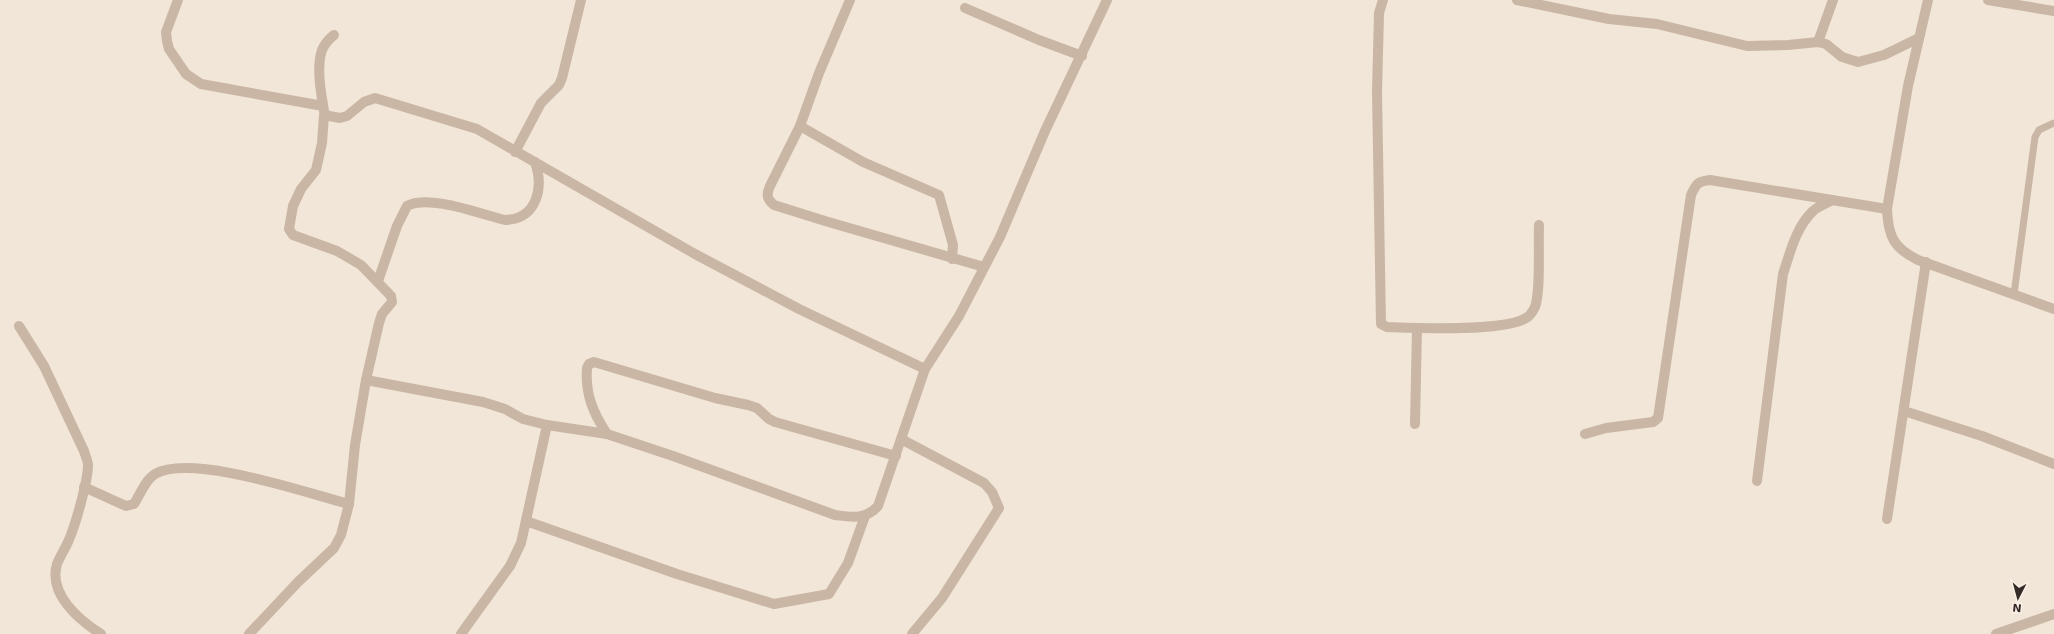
<svg xmlns="http://www.w3.org/2000/svg" width="2054" height="634" viewBox="0 0 2054 634" font-family="'DejaVu Sans',sans-serif">
  <style>
    .lines { fill: none; stroke-linecap: round; stroke-linejoin: round }
    .service { stroke: #cab6a4; stroke-width: 7 }
    .minor { stroke: #cab6a4; stroke-width: 10 }
  </style>
  <rect width="100%" height="100%" fill="#f2e6d8"/>
  <g class="lines">
    <path class="service" d="M 2014,294 L 2035,137 L 2039,130 L 2054,123"/>
    <g class="minor">
      <path d="M 178,0 L 166,32 L 167,41 L 169,49 L 186,74 L 201,84 L 323,106"/>
      <path d="M 850,0 L 819,73 L 800,126 L 863,162 L 939,195 L 953,245 L 952,259"/>
      <path d="M 1383,0 L 1379,13 L 1377,92 L 1381,324 L 1387,327 C 1416,328 1503,332 1526,318 C 1530,316 1533,311 1535,307 C 1541,291 1538,244 1539,225"/>
      <path d="M 1517,0 L 1609,19 L 1657,24 L 1747,46 L 1788,45 L 1818,42 L 1826,44 L 1842,57 L 1858,62 L 1884,55 L 1919,38"/>
      <path d="M 1928,0 L 1908,86 L 1887,209 C 1888,235 1893,248 1918,260 L 2054,309"/>
      <path d="M 1988,0 L 2054,11"/>
      <path d="M 965,8 L 1039,40 L 1082,56"/>
      <path d="M 1818,42 L 1833,0"/>
      <path d="M 324,111 C 321,93 316,67 322,50 C 325,43 329,39 334,35"/>
      <path d="M 800,126 L 770,186 C 766,195 767,199 774,205 L 825,221 L 984,267"/>
      <path d="M 515,152 L 541,103 L 559,85 L 562,78 L 581,0"/>
      <path d="M 378,281 L 397,226 L 407,206 C 429,194 480,214 505,220 C 537,219 544,188 535,162"/>
      <path d="M 19,326 L 44,366 L 84,451 C 85,455 88,461 88,465 C 88,481 75,527 68,542 C 65,549 60,556 57,564 C 48,594 79,620 101,634"/>
      <path d="M 366,380 L 379,323 L 382,314 L 392,302 L 391,296 L 361,265 L 337,251 L 293,235 L 289,229 L 293,206 L 301,189 L 316,170 L 322,143 L 324,115 L 340,118 L 347,116 L 364,102 L 375,98 L 477,129 L 695,254 L 799,309 L 925,369 L 959,316 L 1000,237 L 1045,131 L 1107,0"/>
      <path d="M 1904,411 L 1982,436 L 2054,464"/>
      <path d="M 1415,424 L 1417,328"/>
      <path d="M 547,425 L 607,434 L 673,456 L 835,515 C 851,517 866,520 878,506 L 925,369"/>
      <path d="M 607,434 C 593,413 585,394 587,368 L 589,364 L 594,362 L 715,398 L 748,405 L 757,408 L 769,419 L 775,422 L 896,456"/>
      <path d="M 1585,434 L 1606,428 L 1653,422 L 1658,418 L 1691,195 C 1696,184 1698,181 1710,180 L 1887,209"/>
      <path d="M 901,439 L 984,483 L 992,492 L 999,508 L 942,598 L 912,634"/>
      <path d="M 1757,481 L 1783,274 C 1790,253 1796,227 1813,211 C 1818,206 1826,204 1832,200"/>
      <path d="M 84,487 L 126,506 L 134,504 C 140,495 145,480 155,474 C 191,453 307,493 349,504"/>
      <path d="M 1887,519 L 1926,262"/>
      <path d="M 526,521 L 677,574 L 774,604 L 829,594 L 848,563 L 865,516"/>
      <path d="M 249,634 L 298,582 L 334,548 L 341,535 L 349,504 L 355,445 L 366,380 L 483,402 L 505,409 L 523,419 L 547,425 L 521,543 L 510,566 L 461,634"/>
      <path d="M 1996,634 L 2054,614"/>
    </g>
  </g>
  <g transform="translate(2018 598) rotate(186)" stroke="#faf0e5" stroke-width="3" paint-order="stroke">
  <path d="M0-3L7 15L0 10L-7 15Z" fill="#352b26"/>
  <text y="-6" font-size="11" font-weight="bold" text-anchor="middle" fill="#352b26">N</text>
  </g>
</svg>
